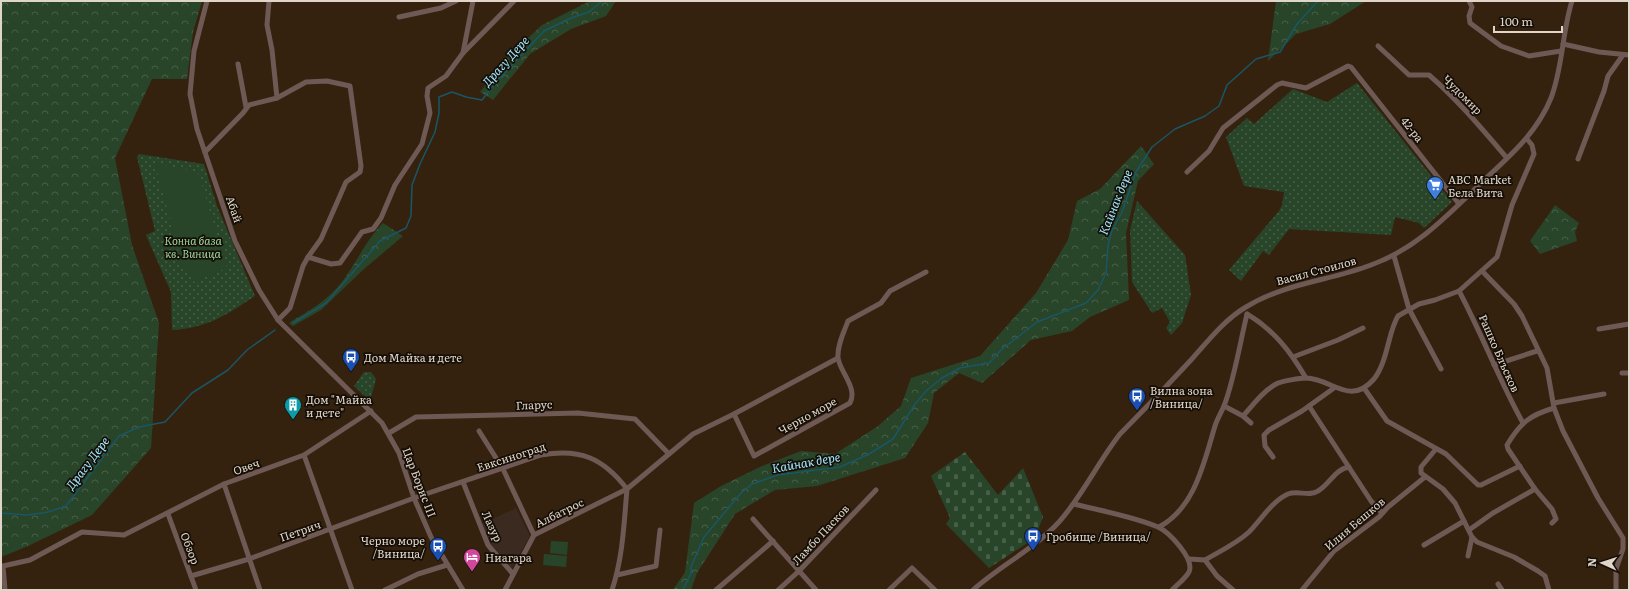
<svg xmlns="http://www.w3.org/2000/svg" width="1630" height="591" viewBox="0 0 1630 591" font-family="Literata,serif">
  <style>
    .education { fill: #3a2a1f }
    .grass { fill: url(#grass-dots) }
    .forest { fill: url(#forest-crowns) }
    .cemetery { fill: url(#cemetery-stones) }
    .garden { fill: #28452a }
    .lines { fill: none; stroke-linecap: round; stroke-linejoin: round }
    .stream { stroke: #195666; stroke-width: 1.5 }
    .minor { stroke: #6f5955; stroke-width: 5 }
    .labels { text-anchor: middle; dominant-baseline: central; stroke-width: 3.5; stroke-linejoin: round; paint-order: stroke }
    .street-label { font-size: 11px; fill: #e0d5c9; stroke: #150e06 }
    .poi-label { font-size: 11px; fill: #e0d5c9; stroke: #150e06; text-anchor: start }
    .park-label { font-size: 11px; font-style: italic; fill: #9cd69f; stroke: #150e06 }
    .water-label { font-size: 12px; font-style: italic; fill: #a0e7fe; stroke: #150e06 }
  </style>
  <defs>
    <pattern id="grass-dots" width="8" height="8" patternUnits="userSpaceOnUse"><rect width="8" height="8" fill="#28452a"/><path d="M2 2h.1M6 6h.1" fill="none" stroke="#475f48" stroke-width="1.8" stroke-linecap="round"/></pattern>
    <pattern id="forest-crowns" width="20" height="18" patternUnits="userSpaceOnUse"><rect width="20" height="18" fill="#28452a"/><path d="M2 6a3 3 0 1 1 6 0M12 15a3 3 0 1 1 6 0" fill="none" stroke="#475f48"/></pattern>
    <pattern id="cemetery-stones" width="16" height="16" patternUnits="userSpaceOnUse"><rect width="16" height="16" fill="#28452a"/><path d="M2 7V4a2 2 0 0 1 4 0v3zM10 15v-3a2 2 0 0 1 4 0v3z" fill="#475f48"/></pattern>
  </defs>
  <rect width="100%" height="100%" fill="#34220f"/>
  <path class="education" d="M 516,508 L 530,536 L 512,568 L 491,544 L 482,524 Z"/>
  <g class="grass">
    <path d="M 1357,83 L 1452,202 L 1424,228 L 1419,223 L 1395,217 L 1391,235 L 1289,229 L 1269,255 L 1263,251 L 1241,281 L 1229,270 L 1279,211 L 1282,205 L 1284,192 L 1244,186 L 1226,137 L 1247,118 L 1254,124 L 1293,89 L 1327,102 Z"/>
    <path d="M 139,154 L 204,164 L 217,206 L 255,296 C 226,315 208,328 172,330 L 171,292 L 146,235 L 155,231 L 137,157 Z"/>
    <path d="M 1137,201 L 1185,255 L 1191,295 L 1182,323 L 1171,335 L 1166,328 L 1170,322 L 1162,308 L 1152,313 L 1132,282 L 1130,230 Z"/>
    <path d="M 364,372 L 371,372 L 376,379 L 370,401 L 354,386 Z"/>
  </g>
  <g class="forest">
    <path d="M 1,1 L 202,1 L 193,32 L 187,79 L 152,79 L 115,158 L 132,245 L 159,323 L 151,448 L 92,515 L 28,546 L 1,557 Z"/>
    <path d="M 590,1 L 616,1 L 606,16 L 571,29 L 530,54 L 493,100 L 480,92 L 509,56 L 542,25 Z"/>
    <path d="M 1276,1 L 1366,1 L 1330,24 L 1296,34 L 1268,61 Z"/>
    <path d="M 1141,146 L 1154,164 L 1138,181 L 1126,233 L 1129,300 L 1090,317 L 1072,331 L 1031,340 L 982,383 L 959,373 L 934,393 L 928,423 L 905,458 L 817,486 L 775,490 L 735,514 L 697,573 L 691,590 L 673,590 L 685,572 L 694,503 L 721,486 L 762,466 L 801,451 L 835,454 L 878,426 L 901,406 L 911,378 L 980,356 L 1036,293 L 1068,240 L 1077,201 L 1100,189 Z"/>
    <path d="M 1555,205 L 1579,223 L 1575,232 L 1577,241 L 1540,254 L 1530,241 Z"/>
    <path d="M 383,223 L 403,236 L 364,269 L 321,310 L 293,326 L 289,323 C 303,314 320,305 332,293 C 353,273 362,244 383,223 Z"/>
  </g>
  <path class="cemetery" d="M 965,452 L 998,495 L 1023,468 L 1043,517 L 1035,538 L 989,568 L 946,524 L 950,518 L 931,476 Z"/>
  <g class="garden">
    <path d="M 155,163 L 198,172 L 227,268 L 194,282 L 182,265 Z"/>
    <path d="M 551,541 L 568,542 L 567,555 L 550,553 Z"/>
    <path d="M 544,554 L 567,556 L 566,567 L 543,565 Z"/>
  </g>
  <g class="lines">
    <g class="stream">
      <path d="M 293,323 L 326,303 L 380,241 L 406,228 L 411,216 L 412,185 L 420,164 L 435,132 L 439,113 L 439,97 L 452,92 L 466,97 L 482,100 L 495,83 L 544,31 L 571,18 L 589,12 L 602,1"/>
      <path d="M 1,513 L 28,515 L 48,512 L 66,506 L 119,436 L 139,427 L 165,422 L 192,393 L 228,370 L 247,350 L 275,330"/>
      <path d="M 683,590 L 691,573 L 691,567 L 704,537 L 741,493 L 752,484 L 778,475 L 840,467 L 869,454 L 893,439 L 915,404 L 927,390 L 942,378 L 960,368 L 989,363 L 1001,350 L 1037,322 L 1086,303 L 1098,290 L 1106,273 L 1108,245 L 1112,230 L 1122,212 L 1136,172 L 1152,147 L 1175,129 L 1205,116 L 1219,106 L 1227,85 L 1256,59 L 1280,52 L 1297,24 L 1318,1"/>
    </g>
    <g class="minor">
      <path d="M 207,1 L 194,51 L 190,94 L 197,129 L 235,241 L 259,290 L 278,320 L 382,423 L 399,453 L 414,498 L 431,537 L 463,590"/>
      <path d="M 269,1 L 267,25 L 272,50 L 277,98"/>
      <path d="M 1469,1 L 1472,7 L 1469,16 L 1470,23 L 1501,46 L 1529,56 L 1561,51"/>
      <path d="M 399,17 L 441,8 L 456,1"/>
      <path d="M 1563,44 L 1599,52 L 1629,55"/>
      <path d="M 1378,46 L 1409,75 L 1429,75 C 1458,100 1482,129 1507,158"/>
      <path d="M 463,53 L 473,1"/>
      <path d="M 238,64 L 246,107"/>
      <path d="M 205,152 L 243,113 L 249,105 L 277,98 L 306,82 L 327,81 L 350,86 L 361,166 L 360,172 L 346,182 L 321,239 L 308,257"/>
      <path d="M 1578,159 L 1604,91 L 1608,76 L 1623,55"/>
      <path d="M 1187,172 L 1209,151 L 1223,128 L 1277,85 L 1282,83 L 1306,88 L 1348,66 L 1351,67 L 1459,204"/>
      <path d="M 1394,256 L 1409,309 L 1441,369"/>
      <path d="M 1482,271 L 1514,304 L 1522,316 L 1547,368 L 1554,408 L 1563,431 L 1598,498 L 1623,538 L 1623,549 L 1616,569 L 1616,588"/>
      <path d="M 1459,291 C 1482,334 1499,380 1523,423"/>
      <path d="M 1247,314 C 1274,330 1290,351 1306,378"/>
      <path d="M 278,320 L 290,308 L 303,266 L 308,257 L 331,264 L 340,263 L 362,232 L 373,229 L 381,218 L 395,185 L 422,144 L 430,113 L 427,96 L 428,88 L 446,76 L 463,53 L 514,1"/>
      <path d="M 1599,329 L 1629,324"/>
      <path d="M 1293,357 L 1338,340 L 1363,328"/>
      <path d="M 838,358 L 734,414 L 754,456 L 850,403 C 858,388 840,372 838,358 C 837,345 844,332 848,321 L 881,303 L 890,291 L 926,272"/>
      <path d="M 1494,365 L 1537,351"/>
      <path d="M 1622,373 L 1629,373"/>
      <path d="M 1364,388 L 1387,421 L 1446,454 L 1478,485 L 1481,485 L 1520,466"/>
      <path d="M 1554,403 L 1604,394"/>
      <path d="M 1224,406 L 1243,416 L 1251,423"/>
      <path d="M 1309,406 L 1371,501 L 1382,513"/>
      <path d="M 1243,416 C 1253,405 1263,391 1276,384 C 1281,381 1301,378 1306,378 C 1331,378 1350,407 1374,379 C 1388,361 1388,332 1398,316 L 1419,304 L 1435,300 L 1459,291 L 1497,257 L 1512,205 L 1534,154 L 1532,145 L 1527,139"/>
      <path d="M 479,431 L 503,469 L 534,535"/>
      <path d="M 389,433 L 416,417 L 578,413 L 635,419 L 669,454"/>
      <path d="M 1436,449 L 1421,467 L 1421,473 L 1443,489 L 1455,503 L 1472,537 L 1468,556"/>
      <path d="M 304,455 L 352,590"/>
      <path d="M 1273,457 L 1265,446 L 1264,435 L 1269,430 L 1302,411 L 1334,388"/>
      <path d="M 463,482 L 488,545 L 513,574"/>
      <path d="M 224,484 L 260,590"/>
      <path d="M 1074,504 C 1101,511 1132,516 1158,527 C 1169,532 1195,559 1189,572 C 1185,579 1177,585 1172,590"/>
      <path d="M 168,514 L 196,590"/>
      <path d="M 753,519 L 816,590"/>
      <path d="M 1552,523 L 1556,519 L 1552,509 L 1535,489 L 1508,449 L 1507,445 C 1520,423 1530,415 1554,408"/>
      <path d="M 1159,527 C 1195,508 1204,462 1215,426 C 1217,419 1221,413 1224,406 C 1234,380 1240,343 1247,314"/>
      <path d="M 1469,530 L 1493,513 L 1535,489"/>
      <path d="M 1472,537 L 1477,542 L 1514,557 L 1538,571 L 1545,576 L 1549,590"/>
      <path d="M 1424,545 L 1464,521"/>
      <path d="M 1189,559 L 1205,560 L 1217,576 L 1233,590"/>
      <path d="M 1205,560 C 1220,551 1236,544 1249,532 C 1261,520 1272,501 1288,494 C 1298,490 1309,497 1318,491 C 1330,484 1335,469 1349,467"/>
      <path d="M 617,575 L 656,566 L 660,530"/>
      <path d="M 191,576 L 249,559 L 414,498 L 541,455 C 580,448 603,458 627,489"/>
      <path d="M 1498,584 L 1502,590"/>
      <path d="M 5,590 L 3,566 L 30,560 L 82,532 L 124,535 L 224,484 L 304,455 L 371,411"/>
      <path d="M 385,590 L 418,574 L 447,565"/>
      <path d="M 505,590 L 534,535 L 627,489 L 693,434 L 734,414"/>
      <path d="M 612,590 C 623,557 624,523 627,489"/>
      <path d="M 716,590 L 773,541"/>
      <path d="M 778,590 L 799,571 L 876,490"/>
      <path d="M 889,590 L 912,568 L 935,590"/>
      <path d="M 973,590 C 1000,566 1034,549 1059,522 C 1083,495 1098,462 1120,434 C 1144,410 1168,385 1191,360 C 1208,341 1224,320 1246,307 C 1285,283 1329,281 1371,265 C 1416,249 1448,215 1482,182 C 1509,157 1537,133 1551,98 C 1563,67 1562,32 1572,1"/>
      <path d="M 1302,590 L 1334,551 L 1379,517 L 1388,507 L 1425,477"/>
    </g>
  </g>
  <defs>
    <g id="supermarket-pin" transform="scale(0.9)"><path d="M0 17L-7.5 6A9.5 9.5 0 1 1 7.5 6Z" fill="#3f7fe0" stroke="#150e06"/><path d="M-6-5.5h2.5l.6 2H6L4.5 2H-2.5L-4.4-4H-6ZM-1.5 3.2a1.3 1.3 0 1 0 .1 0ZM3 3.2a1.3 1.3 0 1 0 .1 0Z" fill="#fff"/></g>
    <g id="bus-pin" transform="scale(0.9)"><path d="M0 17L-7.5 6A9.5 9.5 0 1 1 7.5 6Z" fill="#1a4fb4" stroke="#150e06"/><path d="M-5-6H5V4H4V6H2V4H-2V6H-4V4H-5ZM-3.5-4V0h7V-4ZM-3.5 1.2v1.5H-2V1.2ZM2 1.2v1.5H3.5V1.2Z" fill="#fff"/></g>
    <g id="building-pin" transform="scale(0.9)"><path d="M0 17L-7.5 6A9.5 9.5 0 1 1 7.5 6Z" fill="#0f9aa8" stroke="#150e06"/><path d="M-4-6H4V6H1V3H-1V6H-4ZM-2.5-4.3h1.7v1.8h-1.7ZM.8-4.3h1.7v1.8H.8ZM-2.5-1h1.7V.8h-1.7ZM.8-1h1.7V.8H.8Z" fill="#fff"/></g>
    <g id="hotel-pin" transform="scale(0.9)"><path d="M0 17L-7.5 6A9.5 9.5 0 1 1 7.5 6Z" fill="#d1479c" stroke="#150e06"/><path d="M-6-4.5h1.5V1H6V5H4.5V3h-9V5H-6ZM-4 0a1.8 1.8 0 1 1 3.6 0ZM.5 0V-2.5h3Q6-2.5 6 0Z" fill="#fff"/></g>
  </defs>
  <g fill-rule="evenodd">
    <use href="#supermarket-pin" x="1435" y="185"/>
    <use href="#bus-pin" x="351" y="357"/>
    <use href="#bus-pin" x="1137" y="396"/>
    <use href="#building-pin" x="293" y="405"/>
    <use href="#bus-pin" x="1033" y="536"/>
    <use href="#bus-pin" x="438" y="546"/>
    <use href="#hotel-pin" x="472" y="557"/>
  </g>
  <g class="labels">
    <g class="street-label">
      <text transform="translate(1463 94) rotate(45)">Чудомир</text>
      <text transform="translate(1413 129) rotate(52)">42-ра</text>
      <text transform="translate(235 209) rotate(71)">Абай</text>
      <text transform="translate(1316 270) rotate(-15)">Васил Стоилов</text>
      <text transform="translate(1500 353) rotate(66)">Рашко Блъсков</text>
      <text transform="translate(534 404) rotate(-2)">Гларус</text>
      <text transform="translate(807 415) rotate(-29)">Черно море</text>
      <text transform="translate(511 456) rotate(-18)">Евксиноград</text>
      <text transform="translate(246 466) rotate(-20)">Овеч</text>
      <text transform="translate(420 482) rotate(69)">Цар Борис III</text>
      <text transform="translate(559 512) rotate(-26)">Албатрос</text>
      <text transform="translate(1354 523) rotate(-40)">Илия Бешков</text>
      <text transform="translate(493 526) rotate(65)">Лазур</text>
      <text transform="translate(300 530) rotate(-19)">Петрич</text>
      <text transform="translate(820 534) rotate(-47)">Ламбо Пасков</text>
      <text transform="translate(191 548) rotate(69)">Обзор</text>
    </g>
    <g class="poi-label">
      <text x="1448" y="179">ABC Market<tspan x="1448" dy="13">Бела Вита</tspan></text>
      <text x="364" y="357">Дом Майка и дете</text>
      <text x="1150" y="390">Вилна зона<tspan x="1150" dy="13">/Виница/</tspan></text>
      <text x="306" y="399">Дом "Майка<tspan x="306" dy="13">и дете"</tspan></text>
      <text x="1046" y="536">Гробище /Виница/</text>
      <text x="425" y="540" text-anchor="end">Черно море<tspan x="425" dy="13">/Виница/</tspan></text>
      <text x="485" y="557">Ниагара</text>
    </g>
    <g class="park-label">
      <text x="193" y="240">Конна база<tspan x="193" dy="13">кв. Виница</tspan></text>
    </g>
    <g class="water-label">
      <text transform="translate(505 61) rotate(-48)">Драгу Дере</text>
      <text transform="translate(1115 202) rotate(-68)">Кайнак дере</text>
      <text transform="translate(806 462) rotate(-10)">Кайнак дере</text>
      <text transform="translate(87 463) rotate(-53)">Драгу Дере</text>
    </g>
  </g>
  <rect width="1630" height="591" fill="none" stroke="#e0d5c9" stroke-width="4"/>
  <g transform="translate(1602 563) rotate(273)" stroke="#150e06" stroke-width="3" paint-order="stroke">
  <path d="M0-3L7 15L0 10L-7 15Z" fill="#e0d5c9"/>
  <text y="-6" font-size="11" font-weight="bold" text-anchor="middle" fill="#e0d5c9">N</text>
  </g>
  <path d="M1494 26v6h68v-6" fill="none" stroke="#e0d5c9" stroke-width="2"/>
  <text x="1500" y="26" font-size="12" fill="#e0d5c9" stroke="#150e06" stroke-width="3" paint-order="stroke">100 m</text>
</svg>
